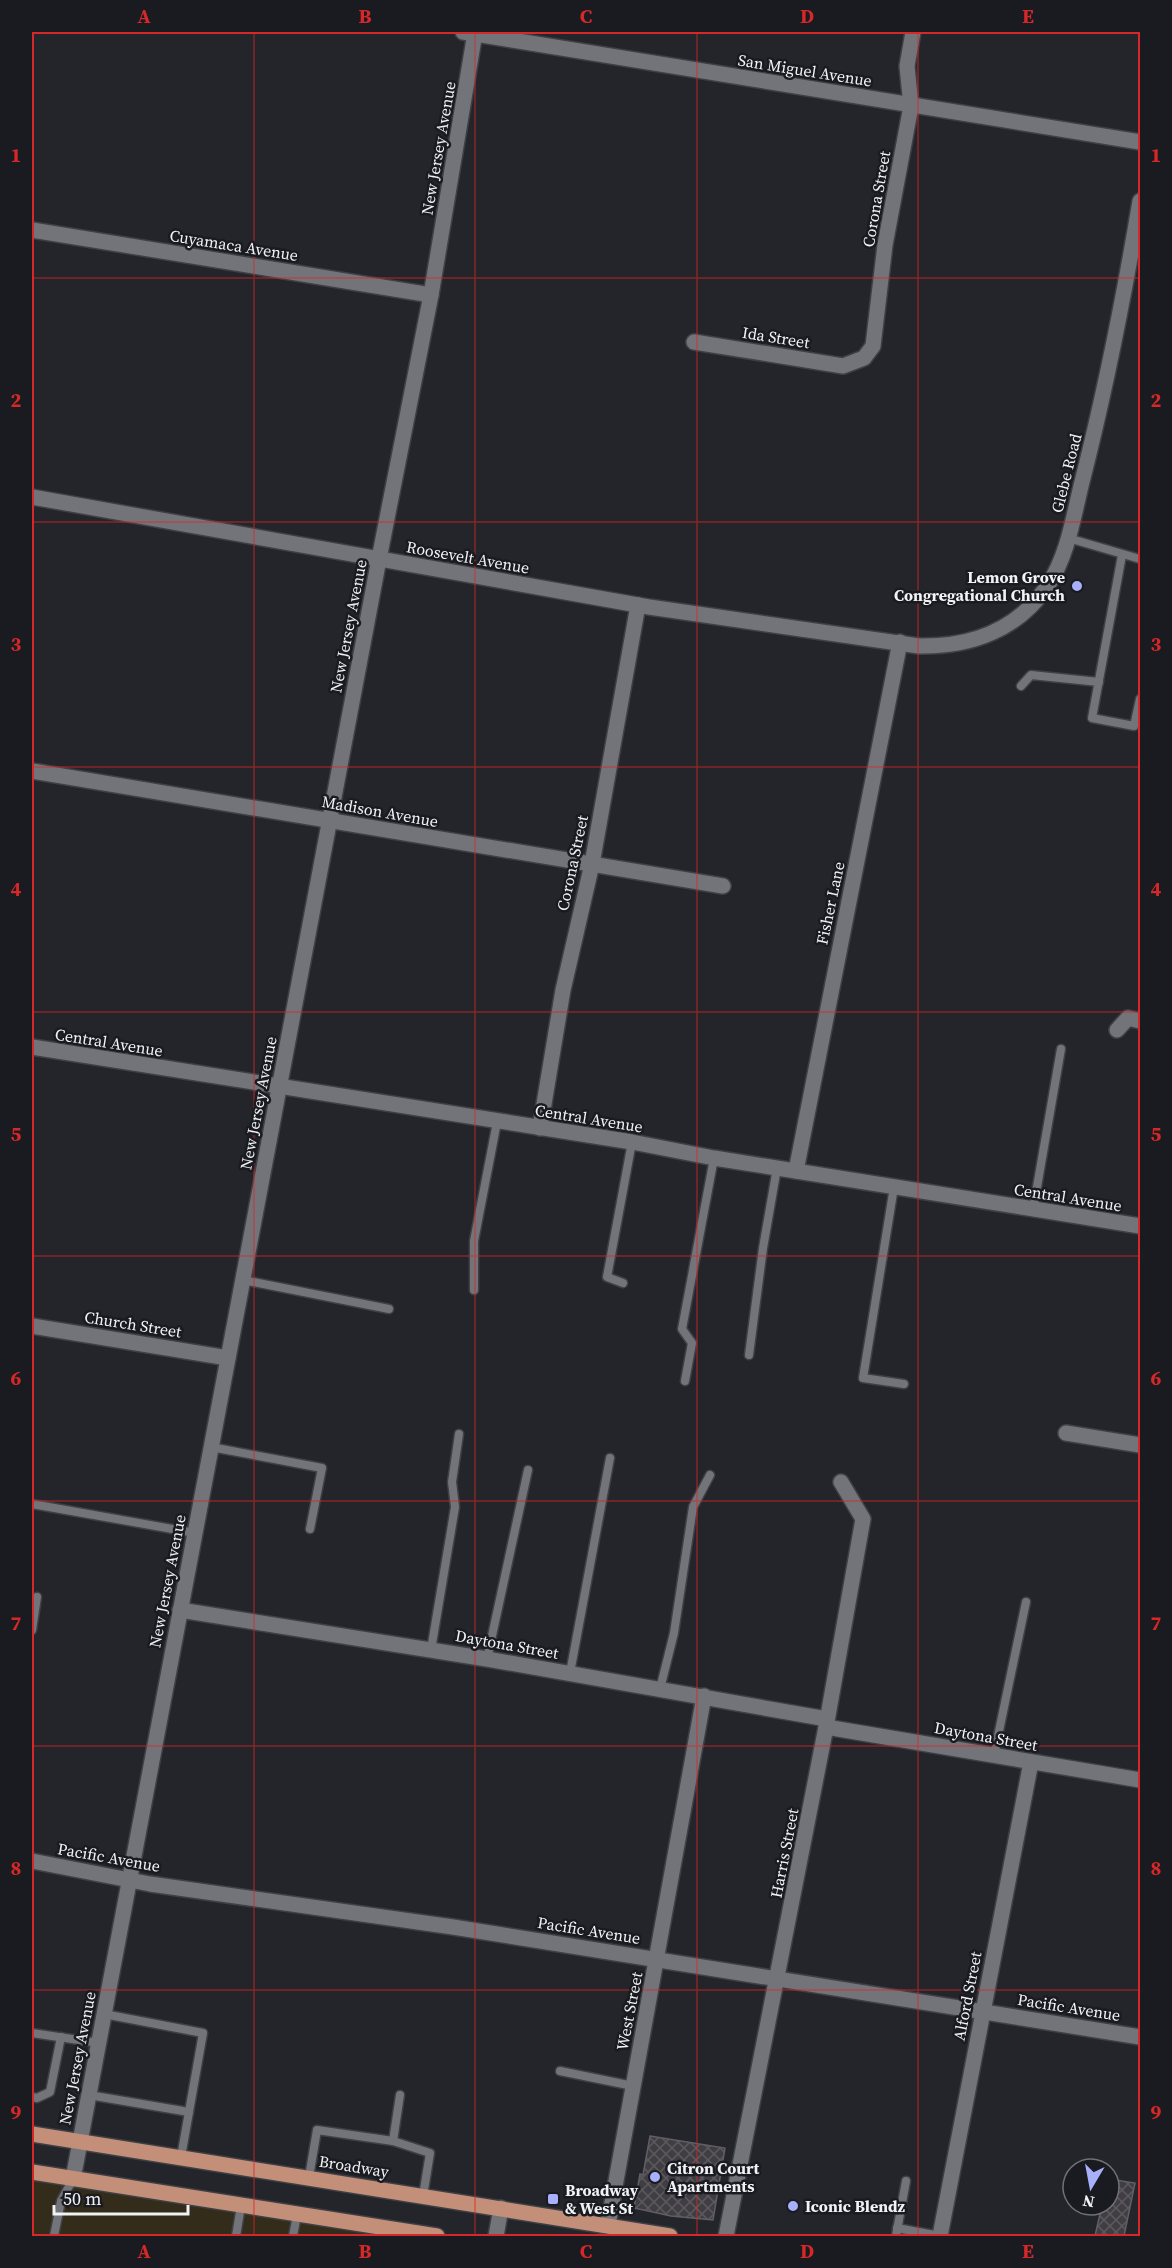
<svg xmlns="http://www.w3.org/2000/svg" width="1172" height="2268" viewBox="0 0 1172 2268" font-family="'Source Serif 4',serif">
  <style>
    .commercial { fill: #332c1b }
    .building { fill: url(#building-cross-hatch); stroke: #615f64; stroke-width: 1.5 }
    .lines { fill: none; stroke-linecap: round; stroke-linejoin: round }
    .service-casing { stroke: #3f4045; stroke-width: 11 }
    .minor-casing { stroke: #3f4045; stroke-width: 18 }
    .tertiary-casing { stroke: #3f4045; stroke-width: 18 }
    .primary-casing { stroke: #3f4045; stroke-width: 18 }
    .service { stroke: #72747a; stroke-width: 8 }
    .minor { stroke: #72747a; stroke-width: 15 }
    .tertiary { stroke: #72747a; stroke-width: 15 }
    .primary { stroke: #c38f79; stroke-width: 15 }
    .grid { fill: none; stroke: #d62828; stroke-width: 1.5; stroke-opacity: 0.55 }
    .poi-dot { fill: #a8b0fc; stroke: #1a1b20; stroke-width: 2 }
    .labels { text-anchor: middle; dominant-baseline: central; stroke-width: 5; stroke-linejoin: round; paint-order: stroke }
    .street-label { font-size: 16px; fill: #f1f2f5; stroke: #1a1b20 }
    .poi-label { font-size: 16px; font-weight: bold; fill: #f1f2f5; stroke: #1a1b20; text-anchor: start }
    .neatline { fill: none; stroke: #d62828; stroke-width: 2 }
    .grid-label { font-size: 20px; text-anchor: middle; font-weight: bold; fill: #d62828 }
  </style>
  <defs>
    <pattern id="building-cross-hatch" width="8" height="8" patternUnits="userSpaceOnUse" patternTransform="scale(1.5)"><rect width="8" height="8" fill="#403e43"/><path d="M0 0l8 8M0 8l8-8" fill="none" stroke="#5c5a5f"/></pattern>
  </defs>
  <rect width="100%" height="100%" fill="#24252a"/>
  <path class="commercial" d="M 32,2175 L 423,2236 L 32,2236 Z"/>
  <g class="building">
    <path d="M 650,2136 L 725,2148 L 713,2220 L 671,2216 L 634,2208 L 640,2174 L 643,2175 Z"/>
    <path d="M 1109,2179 L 1135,2183 L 1124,2236 L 1095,2236 L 1102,2205 L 1109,2205 Z"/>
  </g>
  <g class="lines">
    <g class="service-casing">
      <g id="service">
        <path d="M 1068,538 L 1140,559"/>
        <path d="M 1122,555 L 1092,718 L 1134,726 L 1140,699"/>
        <path d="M 1021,686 L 1031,675 L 1099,682"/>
        <path d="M 894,1187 L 863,1378 L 904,1384"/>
        <path d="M 1033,1210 L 1061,1049"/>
        <path d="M 243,1280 L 389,1309"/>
        <path d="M 623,1283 L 607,1277 L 632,1142"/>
        <path d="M 474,1290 L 474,1241 L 497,1122"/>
        <path d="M 749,1355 L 763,1248 L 777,1168"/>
        <path d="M 685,1381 L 692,1343 L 682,1329 L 714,1158"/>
        <path d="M 211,1447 L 322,1468 L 310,1529"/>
        <path d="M 32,1504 L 195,1533"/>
        <path d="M 32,1630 L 37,1597"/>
        <path d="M 431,1650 L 455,1507 L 452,1482 L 459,1434"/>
        <path d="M 487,1659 L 528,1470"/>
        <path d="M 570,1673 L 610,1458"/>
        <path d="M 660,1689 L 674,1633 L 693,1507 L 710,1475"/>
        <path d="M 994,1755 L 1026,1602"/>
        <path d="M 104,2014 L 203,2033 L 181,2157"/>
        <path d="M 32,2033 L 99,2043"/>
        <path d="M 560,2071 L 633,2086"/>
        <path d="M 89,2095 L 189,2112"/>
        <path d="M 32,2097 L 37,2098 L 50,2092 L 61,2037"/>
        <path d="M 393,2141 L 400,2095"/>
        <path d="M 309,2177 L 317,2130 L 393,2141 L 430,2153 L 423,2196"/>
        <path d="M 897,2228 L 940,2236"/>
        <path d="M 54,2236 L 61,2201 L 73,2179"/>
        <path d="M 236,2236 L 241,2206"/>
        <path d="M 293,2236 L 297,2215"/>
        <path d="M 896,2236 L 906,2181"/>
      </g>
    </g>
    <g class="minor-casing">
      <g id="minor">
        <path d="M 32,230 L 431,295"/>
        <path d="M 694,342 L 843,366 L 864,358 L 873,346 L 885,245 L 911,106 L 907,66 L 913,32"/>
        <path d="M 32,497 L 649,607 L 919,646 C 971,647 1018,630 1048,585 C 1067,557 1073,519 1081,486 C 1105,392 1124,297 1140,201"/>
        <path d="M 32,771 L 723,886"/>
        <path d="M 1117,1030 L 1128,1018 L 1140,1021"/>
        <path d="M 540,1128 L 563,990 L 592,864 L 638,605"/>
        <path d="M 796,1171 L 900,642"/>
        <path d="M 32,1326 L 228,1358"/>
        <path d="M 1066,1433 L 1140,1445"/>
        <path d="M 180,1610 L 487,1659 L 827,1719"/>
        <path d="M 826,1727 L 1140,1780"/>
        <path d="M 32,1861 L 150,1884 L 453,1927 L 1140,2037"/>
        <path d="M 608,2225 L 704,1696"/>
        <path d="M 496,2236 L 501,2208"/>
        <path d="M 726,2236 L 826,1727 L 863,1519 L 841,1482"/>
        <path d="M 940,2236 L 1031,1762"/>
      </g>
    </g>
    <g class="tertiary-casing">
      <g id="tertiary">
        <path d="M 463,32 L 1140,142"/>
        <path d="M 32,1047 L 632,1142 L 714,1158 L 1140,1226"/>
        <path d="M 73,2179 L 379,559 L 431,295 L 475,33"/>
      </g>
    </g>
    <g class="primary-casing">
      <g id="primary">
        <path d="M 32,2134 L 670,2236"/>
        <path d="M 32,2172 L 437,2236"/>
      </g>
    </g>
    <use href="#service" class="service"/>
    <use href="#minor" class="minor"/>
    <use href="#tertiary" class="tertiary"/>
    <use href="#primary" class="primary"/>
  </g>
  <path class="grid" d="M 254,32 L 254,2236M 475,32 L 475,2236M 697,32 L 697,2236M 918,32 L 918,2236M 32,278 L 1140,278M 32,522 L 1140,522M 32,767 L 1140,767M 32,1012 L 1140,1012M 32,1256 L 1140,1256M 32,1501 L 1140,1501M 32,1746 L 1140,1746M 32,1990 L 1140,1990"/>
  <g class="poi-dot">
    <circle cx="1077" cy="586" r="6"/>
    <circle cx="655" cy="2177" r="6"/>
    <rect x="547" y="2193" width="12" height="12" rx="3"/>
    <circle cx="793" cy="2206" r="6"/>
  </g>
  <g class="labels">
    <g class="street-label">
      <text transform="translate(805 70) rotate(9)">San Miguel Avenue</text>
      <text transform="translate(438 148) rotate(-80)">New Jersey Avenue</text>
      <text transform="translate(876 199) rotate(-80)">Corona Street</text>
      <text transform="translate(234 245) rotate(9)">Cuyamaca Avenue</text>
      <text transform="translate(776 337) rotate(9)">Ida Street</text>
      <text transform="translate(1066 473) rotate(-76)">Glebe Road</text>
      <text transform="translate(468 557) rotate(10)">Roosevelt Avenue</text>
      <text transform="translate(348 626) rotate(-79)">New Jersey Avenue</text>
      <text transform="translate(380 811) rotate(10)">Madison Avenue</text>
      <text transform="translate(572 863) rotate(-78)">Corona Street</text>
      <text transform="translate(830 903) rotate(-78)">Fisher Lane</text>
      <text transform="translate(109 1042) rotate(9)">Central Avenue</text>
      <text transform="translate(258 1103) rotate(-79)">New Jersey Avenue</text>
      <text transform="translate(589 1118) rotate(9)">Central Avenue</text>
      <text transform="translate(1068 1197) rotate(9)">Central Avenue</text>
      <text transform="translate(133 1324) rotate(9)">Church Street</text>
      <text transform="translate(167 1581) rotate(-79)">New Jersey Avenue</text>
      <text transform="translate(507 1644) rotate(10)">Daytona Street</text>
      <text transform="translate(986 1736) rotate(10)">Daytona Street</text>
      <text transform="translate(784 1853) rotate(-79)">Harris Street</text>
      <text transform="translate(109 1857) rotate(10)">Pacific Avenue</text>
      <text transform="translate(589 1930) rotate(9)">Pacific Avenue</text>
      <text transform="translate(967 1996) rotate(-79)">Alford Street</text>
      <text transform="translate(1069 2007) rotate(9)">Pacific Avenue</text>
      <text transform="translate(629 2011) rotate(-79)">West Street</text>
      <text transform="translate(77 2058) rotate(-79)">New Jersey Avenue</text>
      <text transform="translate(354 2166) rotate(9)">Broadway</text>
    </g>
    <g class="poi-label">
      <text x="1065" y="577" text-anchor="end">Lemon Grove<tspan x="1065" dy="18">Congregational Church</tspan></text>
      <text x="667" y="2168">Citron Court<tspan x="667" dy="18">Apartments</tspan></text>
      <text x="565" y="2190">Broadway<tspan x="565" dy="18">&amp; West St</tspan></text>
      <text x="805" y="2206">Iconic Blendz</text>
    </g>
  </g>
  <rect width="1172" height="2268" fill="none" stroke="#1a1b20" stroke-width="66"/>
  <g transform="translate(1091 2187) rotate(190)"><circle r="28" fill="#1a1b20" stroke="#707175" stroke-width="1.5"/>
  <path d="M0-4.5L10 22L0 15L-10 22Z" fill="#a8b0fc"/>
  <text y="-9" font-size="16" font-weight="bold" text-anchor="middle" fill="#f1f2f5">N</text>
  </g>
  <path d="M54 2205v9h134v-9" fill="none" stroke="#f1f2f5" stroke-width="3"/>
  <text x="63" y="2205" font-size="18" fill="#f1f2f5" stroke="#1a1b20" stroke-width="4.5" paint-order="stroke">50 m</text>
  <rect x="33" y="33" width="1106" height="2202" class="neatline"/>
  <g class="grid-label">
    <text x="144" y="23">A</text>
    <text x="365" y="23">B</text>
    <text x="586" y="23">C</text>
    <text x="807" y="23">D</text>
    <text x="1028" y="23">E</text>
    <text x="16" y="162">1</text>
    <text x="1156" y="162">1</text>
    <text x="16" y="407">2</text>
    <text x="1156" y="407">2</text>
    <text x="16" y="651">3</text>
    <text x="1156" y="651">3</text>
    <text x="16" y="896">4</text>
    <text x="1156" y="896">4</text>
    <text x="16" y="1141">5</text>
    <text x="1156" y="1141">5</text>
    <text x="16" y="1385">6</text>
    <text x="1156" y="1385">6</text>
    <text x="16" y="1630">7</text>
    <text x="1156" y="1630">7</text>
    <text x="16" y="1875">8</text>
    <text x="1156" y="1875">8</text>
    <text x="16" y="2119">9</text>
    <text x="1156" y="2119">9</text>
    <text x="144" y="2258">A</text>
    <text x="365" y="2258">B</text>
    <text x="586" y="2258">C</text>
    <text x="807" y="2258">D</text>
    <text x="1028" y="2258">E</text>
  </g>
</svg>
